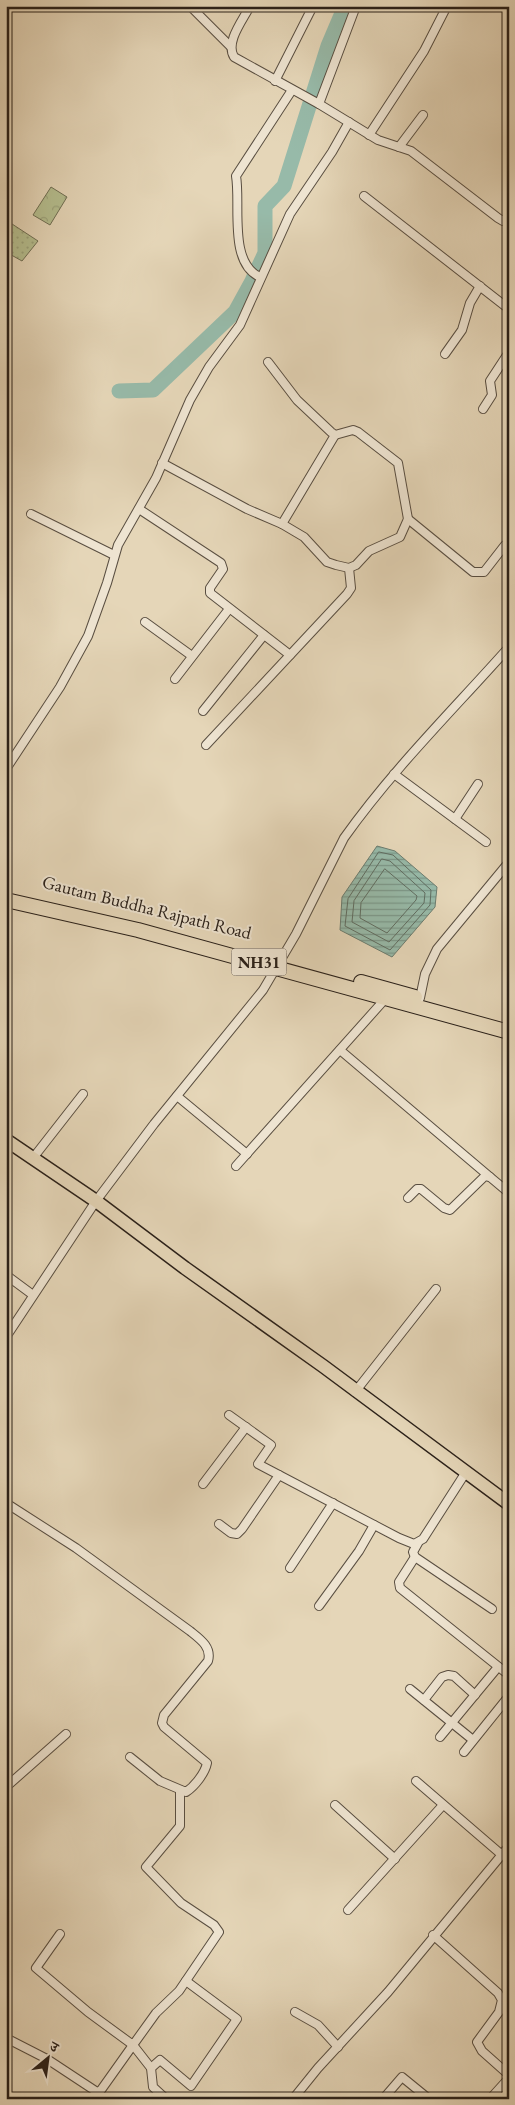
<svg xmlns="http://www.w3.org/2000/svg" width="515" height="2105" viewBox="0 0 515 2105" font-family="'EB Garamond','Noto Serif Devanagari',serif">
  <style>
    .grass { fill: url(#grass-dots); stroke: #706f54 }
    .park { fill: url(#park-crowns); stroke: #706f54 }
    .water { fill: url(#water-rules); stroke: #6b7c6f }
    .lines { fill: none; stroke-linecap: round; stroke-linejoin: round }
    .shore { stroke: #606d61; stroke-width: 1 }
    .river { stroke: #97baa9; stroke-width: 15 }
    .street-casing { stroke: #594e41; stroke-width: 10 }
    .primary-casing { stroke: #2a2019; stroke-width: 15 }
    .highway-casing { stroke: #2a2019; stroke-width: 16 }
    .street { stroke: #eee4d1; stroke-width: 8 }
    .primary { stroke: #e5d6b8; stroke-width: 12 }
    .highway { stroke: #e5d6b8; stroke-width: 14 }
    .labels { text-anchor: middle; dominant-baseline: central; stroke-width: 4; stroke-linejoin: round; paint-order: stroke }
    .shield { fill: #eee4d1; stroke: #655b50; stroke-width: 1 }
    .shield-label { font-size: 16px; font-weight: bold; fill: #2a2019 }
    .street-label { font-size: 18px; fill: #2a2019; stroke: #eee4d1 }
  </style>
  <defs>
    <pattern id="grass-dots" width="8" height="8" patternUnits="userSpaceOnUse" patternTransform="scale(1.25)"><rect width="8" height="8" fill="#b5be8f"/><path d="M2 2h.1M6 6h.1" fill="none" stroke="#9ca37b" stroke-width="1.8" stroke-linecap="round"/></pattern>
    <pattern id="park-crowns" width="20" height="18" patternUnits="userSpaceOnUse" patternTransform="scale(1.25)"><rect width="20" height="18" fill="#b5be8f"/><path d="M2 6a3 3 0 1 1 6 0M12 15a3 3 0 1 1 6 0" fill="none" stroke="#9ca37b"/></pattern>
    <pattern id="water-rules" width="6" height="5" patternUnits="userSpaceOnUse" patternTransform="scale(1.25)"><rect width="6" height="5" fill="#97baa9"/><path d="M0 2.5h6" fill="none" stroke="#7b9789"/></pattern>
  </defs>
  <rect width="100%" height="100%" fill="#e5d6b8"/>
  <filter id="stains"><feTurbulence type="fractalNoise" baseFrequency=".004" numOctaves="4"/><feColorMatrix values="0 0 0 0 .2 0 0 0 0 .09 0 0 0 0 .02 0 0 0 .5 -.17"/></filter>
  <radialGradient id="worn" r=".72"><stop offset=".6" stop-color="#630" stop-opacity="0"/><stop offset="1" stop-color="#630" stop-opacity=".3"/></radialGradient>
  <path class="grass" d="M 6,220 L 38,241 L 22,261 L 6,252 Z"/>
  <path class="park" d="M 51,187 L 67,197 L 50,225 L 33,215 Z"/>
  <path class="water" d="M 377,846 L 395,851 L 437,887 L 435,907 L 392,957 L 340,930 L 342,897 Z"/>
  <g class="lines">
    <g class="shore">
      <path d="M 379,852 L 393,855 L 431,890 L 430,905 L 390,950 L 345,926 L 348,899 Z"/>
      <path d="M 382,859 L 390,861 L 425,893 L 424,903 L 389,942 L 352,922 L 354,901 Z"/>
      <path d="M 385,869 L 417,896 L 416,900 L 387,933 L 360,918 L 361,903 Z"/>
    </g>
    <path class="river" d="M 119,391 L 153,390 L 235,312 L 252,281 L 265,253 L 265,206 L 284,186 L 328,46 L 345,6"/>
    <g class="street-casing">
      <g id="street">
        <path d="M 190,6 L 231,47"/>
        <path d="M 250,6 C 243,20 225,42 234,57 L 319,104 L 378,140 L 411,151 L 498,218 L 503,221 L 509,220"/>
        <path d="M 275,81 L 313,6"/>
        <path d="M 319,104 L 356,6"/>
        <path d="M 369,135 L 424,51 L 447,6"/>
        <path d="M 399,147 L 423,115"/>
        <path d="M 364,196 L 509,309"/>
        <path d="M 260,277 C 228,263 241,204 236,176 L 292,90"/>
        <path d="M 445,354 L 462,330 L 470,303 L 480,286"/>
        <path d="M 483,409 L 492,395 L 490,381 L 509,352"/>
        <path d="M 162,463 L 247,509 L 282,524 L 304,537 L 327,562 L 336,565 L 349,568 L 356,565 L 369,551 L 400,537 L 408,519 L 398,463 L 358,432 L 353,430 L 335,435 L 331,432 L 297,400 L 268,362"/>
        <path d="M 139,509 L 221,563 L 223,569 L 210,588 L 210,593 L 290,655"/>
        <path d="M 31,514 L 114,555"/>
        <path d="M 408,519 L 473,572 L 484,572 L 505,545 L 509,544"/>
        <path d="M 282,524 L 335,435"/>
        <path d="M 145,622 L 192,656"/>
        <path d="M 175,679 L 229,609"/>
        <path d="M 203,711 L 264,635"/>
        <path d="M 206,745 L 347,594 L 351,588 L 349,568"/>
        <path d="M 6,769 L 60,687 L 88,636 L 107,583 L 118,545 L 156,478 L 190,400 L 209,367 L 240,325 L 290,214 L 332,152 L 349,122"/>
        <path d="M 394,774 L 486,842"/>
        <path d="M 455,819 L 478,784"/>
        <path d="M 420,998 L 425,974 L 437,949 L 509,862"/>
        <path d="M 340,1050 L 490,1177"/>
        <path d="M 177,1096 L 247,1154"/>
        <path d="M 33,1158 L 83,1094"/>
        <path d="M 236,1166 L 386,998"/>
        <path d="M 408,1198 L 417,1189 L 421,1189 L 444,1208 L 450,1210 L 485,1176 L 490,1177 L 509,1193"/>
        <path d="M 6,1275 L 33,1295"/>
        <path d="M 6,1337 L 96,1201 L 154,1124 L 263,990 L 296,934 L 344,838 C 393,769 453,710 509,647"/>
        <path d="M 355,1392 L 436,1289"/>
        <path d="M 229,1415 L 271,1445 L 258,1464 L 399,1538 L 414,1544 L 423,1539 L 466,1472"/>
        <path d="M 203,1484 L 246,1427"/>
        <path d="M 6,1503 L 76,1548 L 190,1631 C 200,1639 212,1647 208,1661 L 164,1715 L 162,1723 L 164,1727 L 207,1763 C 205,1773 195,1786 186,1792 L 160,1781 L 130,1757"/>
        <path d="M 219,1524 L 231,1533 L 237,1534 L 242,1529 L 279,1475"/>
        <path d="M 418,1543 L 413,1552 L 415,1557 L 492,1609"/>
        <path d="M 415,1557 L 399,1582 L 400,1588 L 509,1675"/>
        <path d="M 290,1568 L 333,1503"/>
        <path d="M 319,1606 L 359,1551 L 374,1525"/>
        <path d="M 410,1689 L 473,1740"/>
        <path d="M 424,1700 L 442,1677 L 448,1675 L 454,1676 L 475,1695"/>
        <path d="M 440,1737 L 498,1667"/>
        <path d="M 464,1752 L 509,1696"/>
        <path d="M 416,1781 L 502,1855"/>
        <path d="M 6,1787 L 66,1734"/>
        <path d="M 335,1805 L 395,1859"/>
        <path d="M 348,1910 L 443,1805"/>
        <path d="M 60,1934 L 36,1968 L 88,2012 L 133,2045 L 156,2013 L 179,1991 L 219,1932 L 214,1925 L 181,1903 L 146,1867 L 180,1826 L 180,1790"/>
        <path d="M 433,1935 L 498,1993 L 502,2000 L 499,2012 L 477,2042 L 482,2051 L 509,2075"/>
        <path d="M 295,2012 L 318,2025 L 338,2047"/>
        <path d="M 6,2038 L 47,2059 L 97,2092 L 101,2090 L 133,2045 L 151,2068 L 153,2087 L 166,2099"/>
        <path d="M 151,2068 L 160,2060 L 191,2086 L 237,2019 L 186,1981"/>
        <path d="M 293,2099 L 318,2068 L 388,1992 L 509,1846"/>
        <path d="M 383,2099 L 402,2077 L 429,2099"/>
        <path d="M 490,2099 L 509,2078"/>
      </g>
    </g>
    <g class="primary-casing">
      <path id="primary" d="M 6,1140 L 96,1201 L 185,1268 L 323,1366 L 509,1504"/>
    </g>
    <g class="highway-casing">
      <g id="highway">
        <path d="M 6,900 L 138,930 L 509,1032"/>
        <path d="M 361,982 L 415,997"/>
      </g>
    </g>
    <use href="#street" class="street"/>
    <use href="#primary" class="primary"/>
    <use href="#highway" class="highway"/>
  </g>
  <g class="labels">
    <rect class="shield" x="231.5" y="948.5" width="55" height="27" rx="4"/>
    <g class="shield-label">
      <text x="259" y="962">NH31</text>
    </g>
    <g class="street-label">
      <text transform="translate(147 907) rotate(14)">Gautam Buddha Rajpath Road</text>
    </g>
  </g>
  <rect width="515" height="2105" fill="none" stroke="#e5d6b8" stroke-width="25"/>
  <rect x="8" y="8" width="500" height="2090" fill="none" stroke="#2a2019" stroke-width="2.5"/>
  <rect x="12" y="12" width="490" height="2080" fill="none" stroke="#2a2019"/>
  <g transform="translate(48 2058) rotate(29)" stroke="#eee4d1" stroke-width="4" paint-order="stroke">
  <path d="M0-4L9 19L0 12L-9 19Z" fill="#2a2019"/>
  <text y="-8" font-size="14" font-weight="bold" text-anchor="middle" fill="#2a2019">उ</text>
  </g>
  <rect width="100%" height="100%" filter="url(#stains)"/>
  <rect width="100%" height="100%" fill="url(#worn)"/>
</svg>
